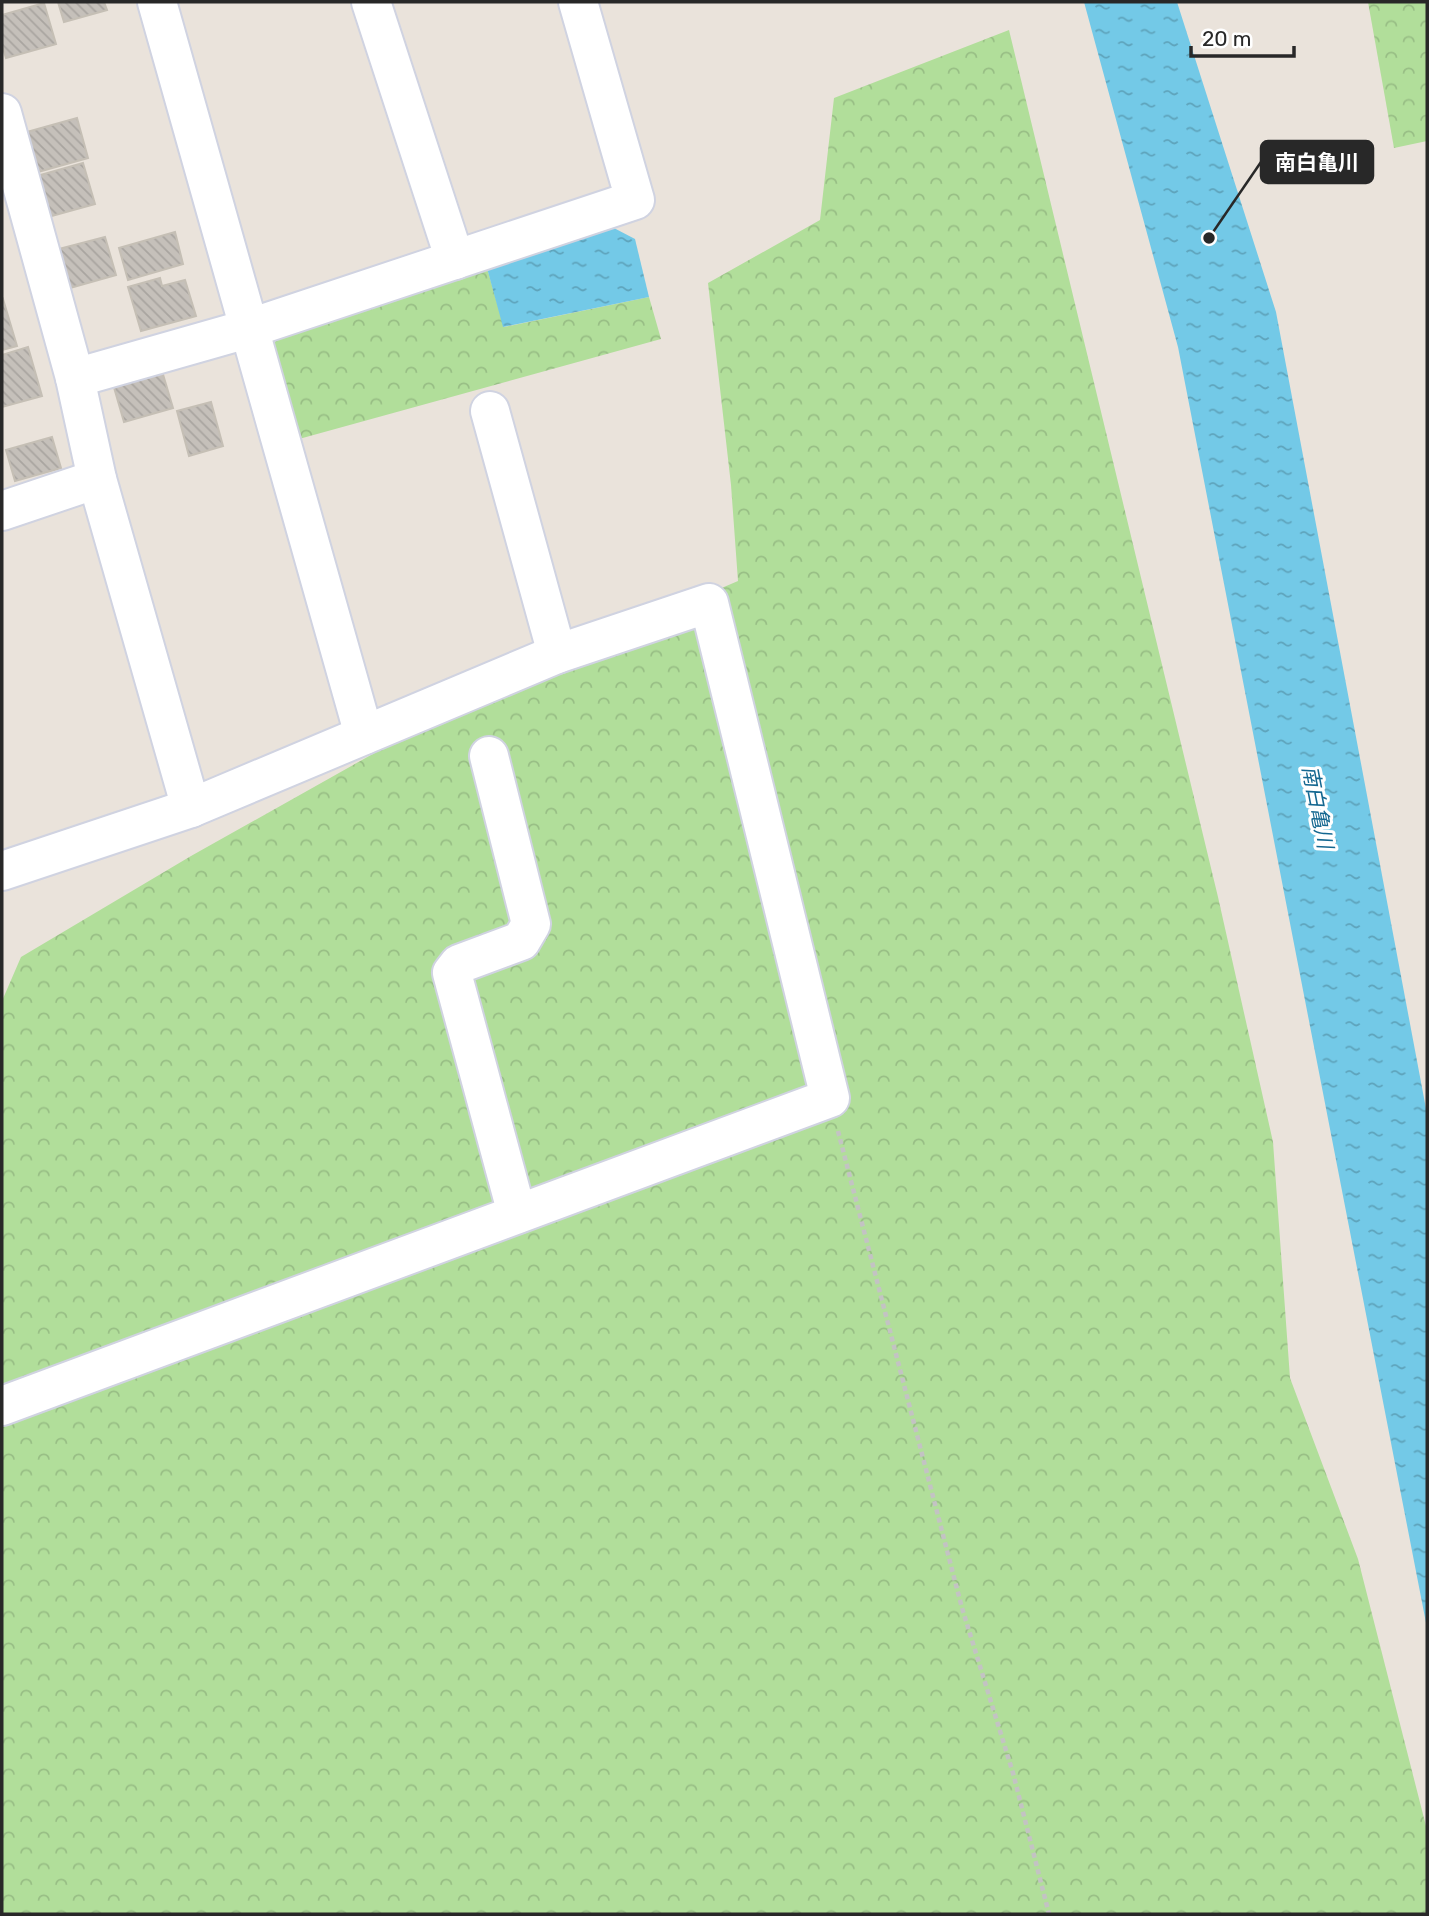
<svg xmlns="http://www.w3.org/2000/svg" width="1429" height="1916" viewBox="0 0 1429 1916" font-family="Rubik,'Noto Sans JP',sans-serif">
  <style>
    .forest { fill: url(#forest-crowns) }
    .water { fill: url(#water-ripples) }
    .building { fill: url(#building-back-hatch); stroke: #c5bfb5; stroke-width: 2 }
    .lines { fill: none; stroke-linecap: round; stroke-linejoin: round }
    .minor-casing { stroke: #d0d3e1; stroke-width: 42 }
    .path { stroke: #c3c3c3; stroke-width: 4.5; stroke-dasharray: 5 3.5; stroke-linecap: butt }
    .minor { stroke: #fff; stroke-width: 38 }
    .labels { text-anchor: middle; dominant-baseline: central; stroke-width: 6; stroke-linejoin: round; paint-order: stroke }
    .water-label { font-size: 21px; font-style: italic; fill: #146790; stroke: #fff }
    .leader { fill: none; stroke: #282828; stroke-width: 2.5 }
    .callout-dot { fill: #282828; stroke: #fff; stroke-width: 2.5 }
    .callout { fill: #282828; stroke: #282828; stroke-width: 2.5 }
    .callout-label { font-size: 21px; text-anchor: middle; font-weight: bold; fill: #fff }
  </style>
  <defs>
    <pattern id="forest-crowns" width="20" height="18" patternUnits="userSpaceOnUse" patternTransform="scale(1.75)"><rect width="20" height="18" fill="#b1de9a"/><path d="M2 6a3 3 0 1 1 6 0M12 15a3 3 0 1 1 6 0" fill="none" stroke="#98be85"/></pattern>
    <pattern id="water-ripples" width="26" height="14" patternUnits="userSpaceOnUse" patternTransform="scale(1.75)"><rect width="26" height="14" fill="#73c9e7"/><path d="M2 4q2-2 4 0t4 0M15 11q2-2 4 0t4 0" fill="none" stroke="#5ea3bb"/></pattern>
    <pattern id="building-back-hatch" width="6" height="6" patternUnits="userSpaceOnUse" patternTransform="scale(1.75)"><rect width="6" height="6" fill="#c5c0ba"/><path d="M-1 5l2 2M0 0l6 6M5-1l2 2" fill="none" stroke="#a9a5a0"/></pattern>
  </defs>
  <rect width="100%" height="100%" fill="#eae3db"/>
  <g class="forest">
    <path d="M 1368,2 L 1427,2 L 1427,141 L 1394,148 Z"/>
    <path d="M 1009,30 L 1218,897 L 1273,1142 L 1290,1378 L 1358,1559 L 1427,1830 L 1427,1914 L 2,1914 L 2,1001 L 21,957 L 191,856 L 501,682 L 738,581 L 731,485 L 708,283 L 820,220 L 834,98 Z"/>
    <path d="M 487,268 L 504,327 L 649,297 L 661,339 L 299,439 L 271,349 L 283,328 Z"/>
  </g>
  <g class="water">
    <path d="M 1084,2 L 1177,2 L 1276,312 L 1427,1114 L 1427,1628 L 1178,347 Z"/>
    <path d="M 612,227 L 635,239 L 649,297 L 503,327 L 487,268 Z"/>
  </g>
  <g class="building">
    <path d="M 58,2 L 104,2 L 107,10 L 64,22 Z"/>
    <path d="M 44,3 L 56,44 L 6,58 L 2,45 L 2,15 Z"/>
    <path d="M 77,118 L 88,158 L 38,172 L 27,132 Z"/>
    <path d="M 83,163 L 95,204 L 48,217 L 37,176 Z"/>
    <path d="M 175,232 L 183,264 L 128,280 L 119,248 Z"/>
    <path d="M 105,237 L 116,275 L 70,288 L 59,249 Z"/>
    <path d="M 160,278 L 162,286 L 185,280 L 196,316 L 141,331 L 128,287 Z"/>
    <path d="M 3,299 L 17,346 L 2,350 L 2,300 Z"/>
    <path d="M 28,347 L 42,396 L 2,407 L 2,355 Z"/>
    <path d="M 162,371 L 173,408 L 124,422 L 113,384 Z"/>
    <path d="M 211,402 L 223,446 L 189,456 L 177,411 Z"/>
    <path d="M 52,437 L 61,468 L 15,481 L 6,450 Z"/>
  </g>
  <g class="lines">
    <g class="minor-casing">
      <g id="minor">
        <path d="M 157,2 L 364,735"/>
        <path d="M 371,2 L 455,260"/>
        <path d="M 2,113 L 75,378 L 97,479 L 191,808"/>
        <path d="M 75,378 L 247,329 L 635,200 L 578,2"/>
        <path d="M 490,411 L 557,654"/>
        <path d="M 2,511 L 97,479"/>
        <path d="M 489,756 L 531,924 L 521,941 L 459,964 L 452,973 L 517,1214"/>
        <path d="M 2,871 L 191,808 L 557,654 L 709,603 L 830,1098 L 2,1406"/>
      </g>
    </g>
    <path class="path" d="M 838,1131 L 962,1608 L 1013,1773 L 1049,1914"/>
    <use href="#minor" class="minor"/>
  </g>
  <g class="labels">
    <g class="water-label">
      <text transform="translate(1318 807) rotate(79)">南白亀川</text>
    </g>
  </g>
  <path class="leader" d="M1209 238L1261 162"/>
  <circle class="callout-dot" cx="1209" cy="238" r="7"/>
  <rect class="callout" x="1261" y="141" width="112" height="42" rx="7"/>
  <g class="callout-label">
    <text x="1317" y="170">南白亀川</text>
  </g>
  <rect width="1429" height="1916" fill="none" stroke="#282828" stroke-width="7"/>
  <path d="M1191 46v10h103v-10" fill="none" stroke="#282828" stroke-width="3.5"/>
  <text x="1202" y="46" font-size="21" fill="#282828" stroke="#ffffff" stroke-width="5" paint-order="stroke">20 m</text>
</svg>
